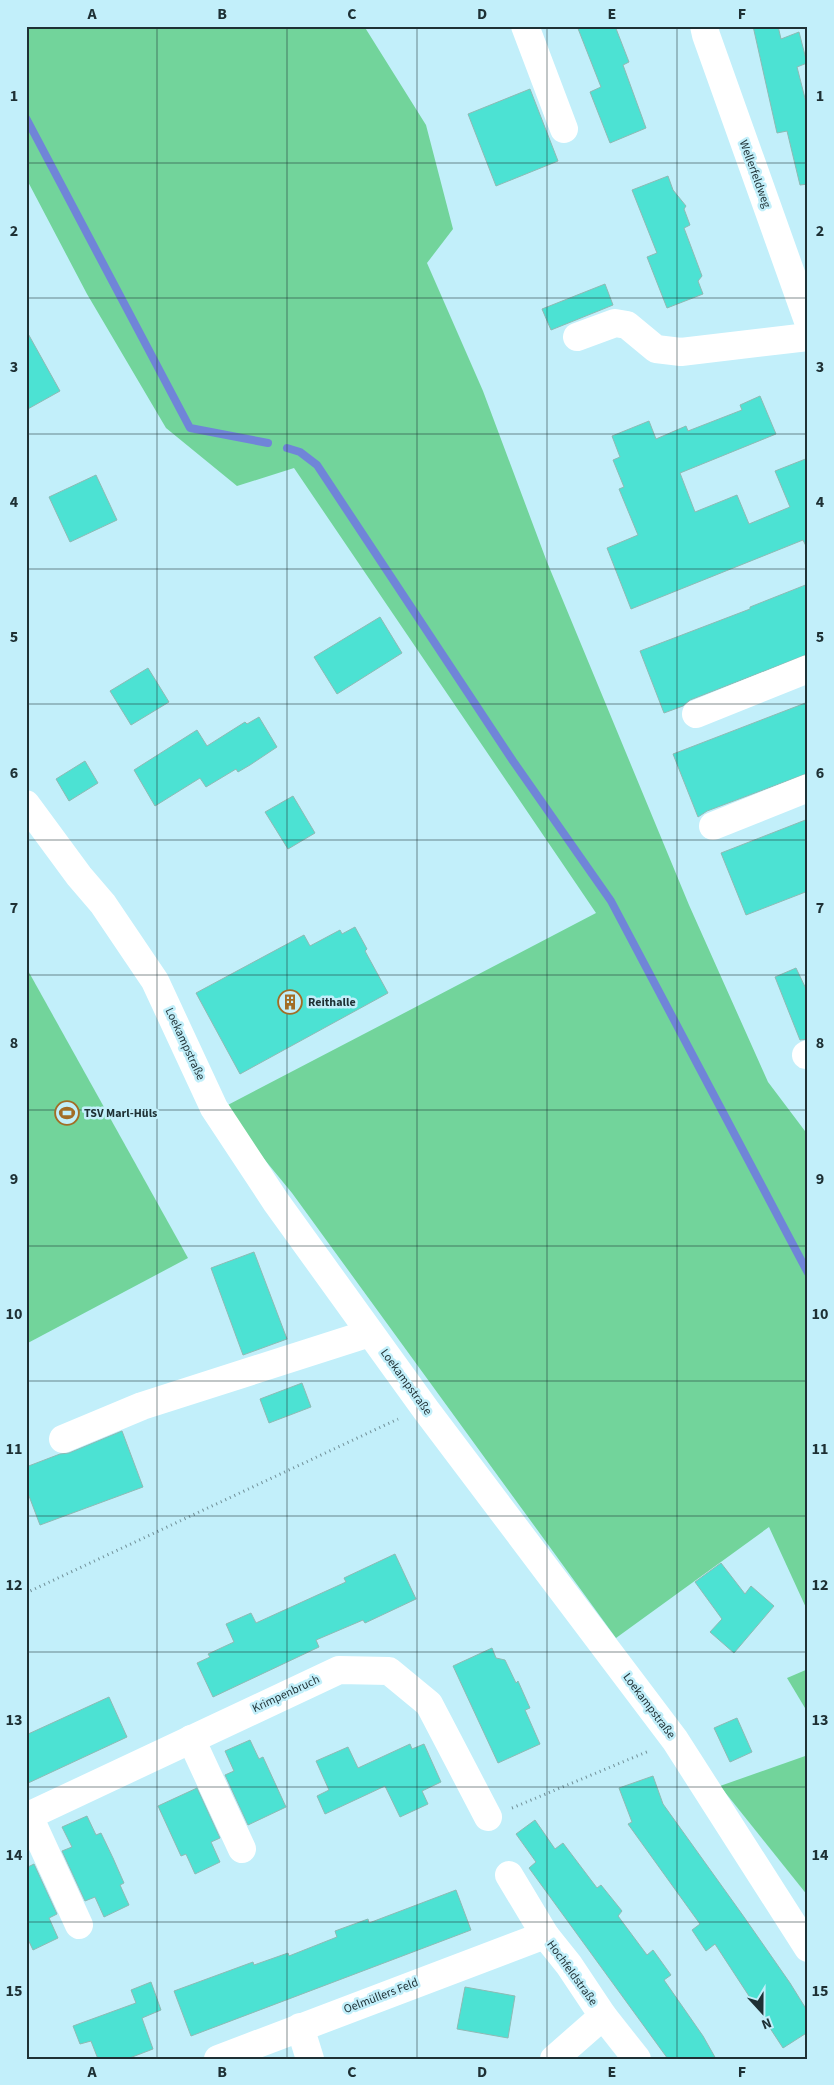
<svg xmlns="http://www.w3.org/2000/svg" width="834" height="2085" viewBox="0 0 834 2085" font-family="'Source Sans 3',sans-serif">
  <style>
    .green { fill: #72d49b }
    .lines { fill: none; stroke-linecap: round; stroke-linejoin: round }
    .stream { stroke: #7085d8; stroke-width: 8 }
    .building { fill: #4ce2d3; stroke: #8ebab4 }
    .path { stroke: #719098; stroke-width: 3; stroke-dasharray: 1 4; stroke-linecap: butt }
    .minor { stroke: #fff; stroke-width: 28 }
    .grid { fill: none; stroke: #1e3034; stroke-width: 1; stroke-opacity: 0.55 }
    .labels { text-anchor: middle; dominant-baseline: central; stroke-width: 5; stroke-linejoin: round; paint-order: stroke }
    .street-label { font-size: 12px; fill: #1e3034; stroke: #c2effa }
    .poi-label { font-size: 12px; font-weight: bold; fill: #1e3034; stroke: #c2effa; text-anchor: start }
    .neatline { fill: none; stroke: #1e3034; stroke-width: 2 }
    .grid-label { font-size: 16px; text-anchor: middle; font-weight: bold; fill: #1e3034 }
  </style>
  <rect width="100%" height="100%" fill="#c2effa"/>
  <g class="green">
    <path d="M 26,26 L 364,26 L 426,125 L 453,229 L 427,263 L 483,391 L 547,562 L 689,905 L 768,1082 L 808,1135 L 808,1612 L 769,1527 L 616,1638 L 292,1193 L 222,1108 L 596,913 L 294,468 L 237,486 L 166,428 L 87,294 L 26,178 Z"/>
    <path d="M 26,967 L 188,1258 L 26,1344 Z"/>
    <path d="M 808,1669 L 808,1713 L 787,1678 Z"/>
    <path d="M 808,1755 L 808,1896 L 720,1786 Z"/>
  </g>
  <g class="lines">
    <g class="stream">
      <path d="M 26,118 L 190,428 L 268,443"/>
      <path d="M 287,448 L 300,452 L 317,465 L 513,761 L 611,901 L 808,1273"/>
    </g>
  </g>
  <g class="building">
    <path d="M 577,26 L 615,26 L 629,62 L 623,65 L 646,128 L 610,143 L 590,92 L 601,87 Z"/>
    <path d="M 753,26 L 778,26 L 781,39 L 799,32 L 807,63 L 797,67 L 808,110 L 808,184 L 800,185 L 787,131 L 777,133 Z"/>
    <path d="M 530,89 L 558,161 L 496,186 L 468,114 Z"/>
    <path d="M 668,176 L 673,190 L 686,206 L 684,209 L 690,225 L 684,228 L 702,276 L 698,281 L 703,294 L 667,308 L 647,257 L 657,253 L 632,190 Z"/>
    <path d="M 605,284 L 613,305 L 551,330 L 542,309 Z"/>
    <path d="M 26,330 L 60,391 L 26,410 Z"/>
    <path d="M 760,396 L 776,434 L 680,473 L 695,512 L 737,495 L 749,524 L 790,507 L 775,471 L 808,458 L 808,550 L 803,540 L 631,609 L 607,548 L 638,535 L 619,489 L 624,487 L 613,460 L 620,457 L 612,436 L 649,421 L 656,439 L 686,426 L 688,431 L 742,410 L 740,405 Z"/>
    <path d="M 96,475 L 117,520 L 70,542 L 49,497 Z"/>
    <path d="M 808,584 L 808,654 L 690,700 L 683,706 L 664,713 L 640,651 L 750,609 L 750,607 Z"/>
    <path d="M 380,617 L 402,653 L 337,694 L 314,657 Z"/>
    <path d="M 148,668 L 169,702 L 131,725 L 110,691 Z"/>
    <path d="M 808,702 L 808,773 L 707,811 L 698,817 L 673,754 Z"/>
    <path d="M 259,717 L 277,747 L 250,765 L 238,772 L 236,769 L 206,787 L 200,778 L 155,806 L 134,770 L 197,730 L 207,746 L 245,722 L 247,724 Z"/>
    <path d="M 85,761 L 98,783 L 69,801 L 56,779 Z"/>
    <path d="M 293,796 L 315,833 L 288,849 L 265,812 Z"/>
    <path d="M 808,819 L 808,891 L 746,915 L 721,853 Z"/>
    <path d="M 355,927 L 367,949 L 365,951 L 388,993 L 240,1074 L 196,993 L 304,935 L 310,946 L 340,930 L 342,934 Z"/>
    <path d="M 796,968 L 808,993 L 808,1039 L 800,1040 L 775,977 Z"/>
    <path d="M 254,1252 L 287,1339 L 243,1355 L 211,1268 Z"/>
    <path d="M 302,1383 L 311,1407 L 269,1423 L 260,1399 Z"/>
    <path d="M 122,1431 L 143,1487 L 40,1525 L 26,1488 L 26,1467 L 60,1454 L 69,1453 Z"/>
    <path d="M 395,1554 L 416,1599 L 365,1623 L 363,1620 L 316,1640 L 319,1647 L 213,1697 L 197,1663 L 210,1657 L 208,1654 L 234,1642 L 226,1624 L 251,1613 L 256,1623 L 346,1582 L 344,1578 Z"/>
    <path d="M 721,1563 L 745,1594 L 751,1586 L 774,1606 L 734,1653 L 710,1632 L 722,1619 L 695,1582 Z"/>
    <path d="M 492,1648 L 496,1658 L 505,1660 L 516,1683 L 518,1681 L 530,1708 L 525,1710 L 540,1744 L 498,1763 L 453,1666 Z"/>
    <path d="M 109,1697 L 127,1737 L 26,1784 L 26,1735 Z"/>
    <path d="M 737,1718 L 752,1752 L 730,1762 L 714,1728 Z"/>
    <path d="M 250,1740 L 259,1759 L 263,1757 L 286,1807 L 248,1825 L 225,1775 L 234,1771 L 225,1751 Z"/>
    <path d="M 410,1744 L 412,1749 L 424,1744 L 441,1782 L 422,1791 L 428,1804 L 400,1817 L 385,1786 L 325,1814 L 317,1796 L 329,1790 L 316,1761 L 348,1747 L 358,1768 Z"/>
    <path d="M 653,1776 L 663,1804 L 744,1917 L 790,1983 L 808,2012 L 808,2032 L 783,2048 L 715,1944 L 706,1951 L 692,1930 L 700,1924 L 628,1824 L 632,1822 L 619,1788 Z"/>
    <path d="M 197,1788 L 220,1838 L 211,1842 L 220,1862 L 195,1874 L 186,1854 L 181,1856 L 158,1806 Z"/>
    <path d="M 87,1816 L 96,1835 L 101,1833 L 113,1858 L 124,1883 L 120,1885 L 129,1905 L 104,1917 L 95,1897 L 85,1901 L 62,1851 L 72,1847 L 62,1827 Z"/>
    <path d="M 535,1820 L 555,1849 L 563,1843 L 597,1888 L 601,1885 L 622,1911 L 618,1916 L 647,1955 L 653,1950 L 671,1975 L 664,1980 L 703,2036 L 716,2059 L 668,2059 L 529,1868 L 536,1862 L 516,1834 Z"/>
    <path d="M 34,1864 L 57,1914 L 49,1918 L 58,1938 L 33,1950 L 26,1935 L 26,1868 Z"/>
    <path d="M 456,1890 L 471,1930 L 191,2036 L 174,1991 L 253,1962 L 254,1965 L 288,1953 L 289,1956 L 337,1937 L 335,1931 L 368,1919 L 369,1923 Z"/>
    <path d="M 151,1982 L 161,2010 L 142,2018 L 153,2049 L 127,2059 L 98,2059 L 91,2041 L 80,2044 L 73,2026 L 136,2003 L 131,1990 Z"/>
    <path d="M 465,1987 L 515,1996 L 508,2038 L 457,2029 Z"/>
  </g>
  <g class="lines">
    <g class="path">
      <path d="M 26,1593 L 398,1419"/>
      <path d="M 512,1808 L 649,1751"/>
    </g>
    <g class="minor">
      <path d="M 525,26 L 564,129"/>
      <path d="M 704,26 L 706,35 L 808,321"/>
      <path d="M 577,337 L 615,323 L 627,325 L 656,349 L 681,352 L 808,337"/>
      <path d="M 696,714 L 808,669"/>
      <path d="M 26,804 L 79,876 L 103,904 L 155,981 L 214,1108 L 276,1202 L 426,1410 L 675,1740 L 808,1948"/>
      <path d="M 713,826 L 808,788"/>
      <path d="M 806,1055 L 808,1054"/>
      <path d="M 63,1439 L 142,1406 L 370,1333"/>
      <path d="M 191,1739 L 242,1849"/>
      <path d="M 29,1816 L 79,1925"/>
      <path d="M 26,1817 L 339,1670 L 389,1671 L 429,1704 L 488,1817"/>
      <path d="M 509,1875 L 545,1935 L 569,1965 L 603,2016 L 554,2059"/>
      <path d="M 603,2016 L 637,2059"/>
      <path d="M 300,2027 L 310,2059"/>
      <path d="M 218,2059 L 545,1935"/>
    </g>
  </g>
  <path class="grid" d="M 157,26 L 157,2059M 287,26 L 287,2059M 417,26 L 417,2059M 547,26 L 547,2059M 677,26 L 677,2059M 26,163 L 808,163M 26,298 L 808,298M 26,434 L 808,434M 26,569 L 808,569M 26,704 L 808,704M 26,840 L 808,840M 26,975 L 808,975M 26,1110 L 808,1110M 26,1246 L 808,1246M 26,1381 L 808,1381M 26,1516 L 808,1516M 26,1652 L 808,1652M 26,1787 L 808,1787M 26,1922 L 808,1922"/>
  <defs>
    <g id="building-ring" transform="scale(1.25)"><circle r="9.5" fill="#c2effa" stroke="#a26d26" stroke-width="1.5"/><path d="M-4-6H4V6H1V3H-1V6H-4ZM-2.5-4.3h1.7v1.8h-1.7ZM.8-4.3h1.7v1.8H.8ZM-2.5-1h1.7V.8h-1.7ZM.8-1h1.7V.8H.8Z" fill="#a26d26"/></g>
    <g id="stadium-ring" transform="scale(1.25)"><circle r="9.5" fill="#c2effa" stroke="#a26d26" stroke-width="1.5"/><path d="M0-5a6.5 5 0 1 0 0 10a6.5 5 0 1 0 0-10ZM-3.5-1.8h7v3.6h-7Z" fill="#a26d26"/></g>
  </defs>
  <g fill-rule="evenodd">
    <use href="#building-ring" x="290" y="1002"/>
    <use href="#stadium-ring" x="67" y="1113"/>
  </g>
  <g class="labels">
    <g class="street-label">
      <text transform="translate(755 174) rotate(70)">Wellerfeldweg</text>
      <text transform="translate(185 1044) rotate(65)">Loekampstraße</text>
      <text transform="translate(406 1382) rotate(54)">Loekampstraße</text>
      <text transform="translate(286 1694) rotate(-25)">Krimpenbruch</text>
      <text transform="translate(649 1706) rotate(53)">Loekampstraße</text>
      <text transform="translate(572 1973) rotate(54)">Hochfeldstraße</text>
      <text transform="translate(381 1996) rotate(-21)">Oelmüllers Feld</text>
    </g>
    <g class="poi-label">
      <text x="308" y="1002">Reithalle</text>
      <text x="84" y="1113">TSV Marl-Hüls</text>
    </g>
  </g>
  <rect width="834" height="2085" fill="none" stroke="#c2effa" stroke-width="55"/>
  <g transform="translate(762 2012) rotate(159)" stroke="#c2effa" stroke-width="4" paint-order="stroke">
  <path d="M0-4L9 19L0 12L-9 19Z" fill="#1e3034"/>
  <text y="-8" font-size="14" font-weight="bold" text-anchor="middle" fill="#1e3034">N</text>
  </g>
  <rect x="28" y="28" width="778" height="2030" class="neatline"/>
  <g class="grid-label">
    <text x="92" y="19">A</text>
    <text x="222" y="19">B</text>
    <text x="352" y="19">C</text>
    <text x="482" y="19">D</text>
    <text x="612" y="19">E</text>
    <text x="742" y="19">F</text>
    <text x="14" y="101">1</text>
    <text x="820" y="101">1</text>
    <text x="14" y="236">2</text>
    <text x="820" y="236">2</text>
    <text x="14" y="372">3</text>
    <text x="820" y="372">3</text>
    <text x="14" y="507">4</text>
    <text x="820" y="507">4</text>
    <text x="14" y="642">5</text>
    <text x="820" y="642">5</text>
    <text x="14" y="778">6</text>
    <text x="820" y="778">6</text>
    <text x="14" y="913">7</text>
    <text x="820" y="913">7</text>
    <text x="14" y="1048">8</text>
    <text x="820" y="1048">8</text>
    <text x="14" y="1184">9</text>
    <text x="820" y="1184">9</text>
    <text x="14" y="1319">10</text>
    <text x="820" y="1319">10</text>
    <text x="14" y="1454">11</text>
    <text x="820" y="1454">11</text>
    <text x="14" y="1590">12</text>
    <text x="820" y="1590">12</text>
    <text x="14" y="1725">13</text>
    <text x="820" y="1725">13</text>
    <text x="14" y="1860">14</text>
    <text x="820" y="1860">14</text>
    <text x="14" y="1996">15</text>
    <text x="820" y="1996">15</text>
    <text x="92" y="2077">A</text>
    <text x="222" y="2077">B</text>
    <text x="352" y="2077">C</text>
    <text x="482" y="2077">D</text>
    <text x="612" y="2077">E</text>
    <text x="742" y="2077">F</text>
  </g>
</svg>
